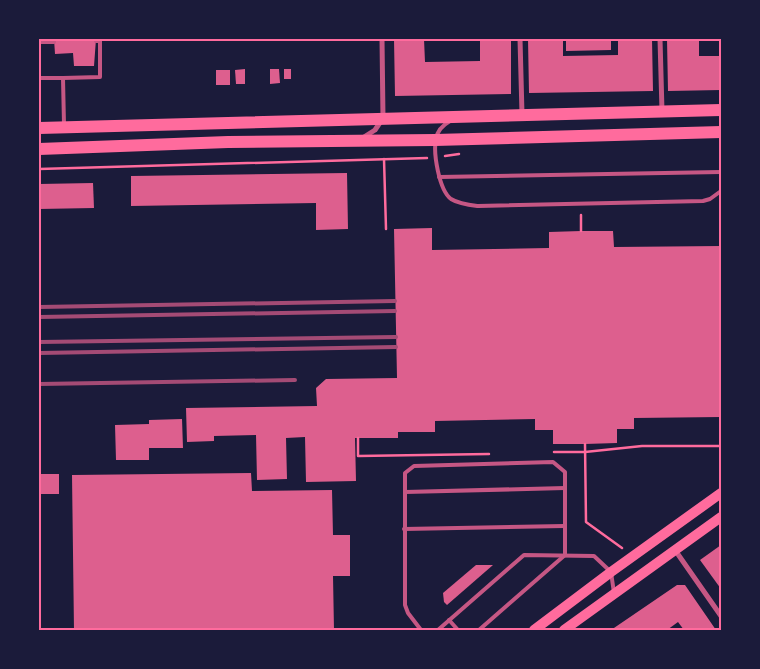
<svg xmlns="http://www.w3.org/2000/svg" width="760" height="669" viewBox="0 0 760 669" font-family="'Public Sans',sans-serif">
  <style>
    .building { fill: #dd5f8e }
    .lines { fill: none; stroke-linecap: round; stroke-linejoin: round }
    .path { stroke: #ff6b9d; stroke-width: 2.5 }
    .service { stroke: #c65784; stroke-width: 4 }
    .minor { stroke: #c65784; stroke-width: 5 }
    .secondary { stroke: #ff6b9d; stroke-width: 10 }
    .primary { stroke: #ff6b9d; stroke-width: 12 }
    .rail { stroke: #a44b75; stroke-width: 4 }
    .neatline { fill: none; stroke: #ff6b9d; stroke-width: 2 }
  </style>
  <rect width="100%" height="100%" fill="#1b1b3a"/>
  <g class="building">
    <path d="M 54,39 L 96,39 L 94,66 L 74,66 L 73,53 L 55,54 Z"/>
    <path d="M 394,39 L 424,39 L 425,62 L 480,61 L 480,39 L 511,39 L 511,94 L 395,96 Z"/>
    <path d="M 528,39 L 563,39 L 563,56 L 618,55 L 618,39 L 652,39 L 653,91 L 529,93 Z"/>
    <path d="M 566,39 L 611,39 L 611,50 L 566,51 Z"/>
    <path d="M 667,39 L 699,39 L 699,56 L 721,56 L 721,90 L 668,91 Z"/>
    <path d="M 245,69 L 245,84 L 236,84 L 235,70 Z"/>
    <path d="M 270,69 L 279,69 L 280,83 L 270,84 Z"/>
    <rect x="284" y="69" width="7" height="10"/>
    <rect x="216" y="70" width="14" height="15"/>
    <path d="M 347,173 L 348,229 L 316,230 L 316,203 L 131,206 L 131,176 Z"/>
    <path d="M 93,183 L 94,208 L 39,209 L 39,184 Z"/>
    <path d="M 432,228 L 432,250 L 549,248 L 549,232 L 581,231 L 613,231 L 614,247 L 721,246 L 721,417 L 634,418 L 634,429 L 617,429 L 617,443 L 585,444 L 553,444 L 553,430 L 535,430 L 535,419 L 435,421 L 435,432 L 398,432 L 398,438 L 355,438 L 356,481 L 306,482 L 305,437 L 286,438 L 287,479 L 257,480 L 256,435 L 214,436 L 214,441 L 187,442 L 186,408 L 317,406 L 316,388 L 326,379 L 397,378 L 394,229 Z"/>
    <path d="M 182,419 L 183,448 L 149,448 L 149,460 L 116,460 L 115,425 L 149,424 L 149,420 Z"/>
    <path d="M 251,473 L 252,491 L 332,490 L 333,535 L 350,535 L 350,576 L 333,576 L 334,630 L 74,630 L 72,475 Z"/>
    <rect x="39" y="474" width="20" height="20"/>
    <path d="M 721,545 L 721,589 L 700,560 Z"/>
    <path d="M 476,565 L 493,565 L 447,605 L 444,602 L 443,593 Z"/>
    <path d="M 677,585 L 685,585 L 716,630 L 684,630 L 678,622 L 667,630 L 611,630 Z"/>
  </g>
  <g class="lines">
    <g class="path">
      <path d="M 445,156 L 459,154"/>
      <path d="M 384,159 L 386,229"/>
      <path d="M 39,169 L 427,158"/>
      <path d="M 581,215 L 581,231"/>
      <path d="M 358,438 L 358,456 L 489,454"/>
      <path d="M 585,444 L 586,522 L 622,548"/>
      <path d="M 554,452 L 585,452 L 642,446 L 721,446"/>
    </g>
    <g class="service">
      <path d="M 39,42 L 54,42"/>
      <path d="M 39,78 L 63,78 L 64,125"/>
      <path d="M 63,78 L 100,77 L 100,41 L 96,41"/>
      <path d="M 450,121 C 443,125 437,131 436,139 C 433,153 439,190 451,199 C 459,204 469,205 478,206 L 703,201 L 710,199 L 721,191"/>
      <path d="M 439,177 L 721,172"/>
      <path d="M 405,492 L 565,488"/>
      <path d="M 404,529 L 564,526"/>
      <path d="M 449,620 L 458,630"/>
      <path d="M 421,630 L 408,613 L 405,605 L 405,473 L 414,466 L 553,462 L 565,472 L 565,555 L 479,630"/>
      <path d="M 438,630 L 524,555 L 594,556 L 611,572 L 614,593"/>
    </g>
    <g class="minor">
      <path d="M 520,39 L 522,114"/>
      <path d="M 660,39 L 662,111"/>
      <path d="M 364,137 L 375,130 L 383,118 L 382,39"/>
      <path d="M 675,550 L 721,616"/>
    </g>
    <g class="secondary">
      <path d="M 534,630 L 611,572 L 721,493"/>
      <path d="M 564,630 L 721,517"/>
    </g>
    <g class="primary">
      <path d="M 39,128 L 721,110"/>
      <path d="M 39,149 L 228,142 L 435,140 L 721,132"/>
    </g>
    <g class="rail">
      <path d="M 39,307 L 395,301"/>
      <path d="M 39,317 L 395,311"/>
      <path d="M 39,342 L 396,337"/>
      <path d="M 39,353 L 396,347"/>
      <path d="M 39,384 L 295,380"/>
    </g>
  </g>
  <rect width="760" height="669" fill="none" stroke="#1b1b3a" stroke-width="80"/>
  <rect x="40" y="40" width="680" height="589" class="neatline"/>
</svg>
